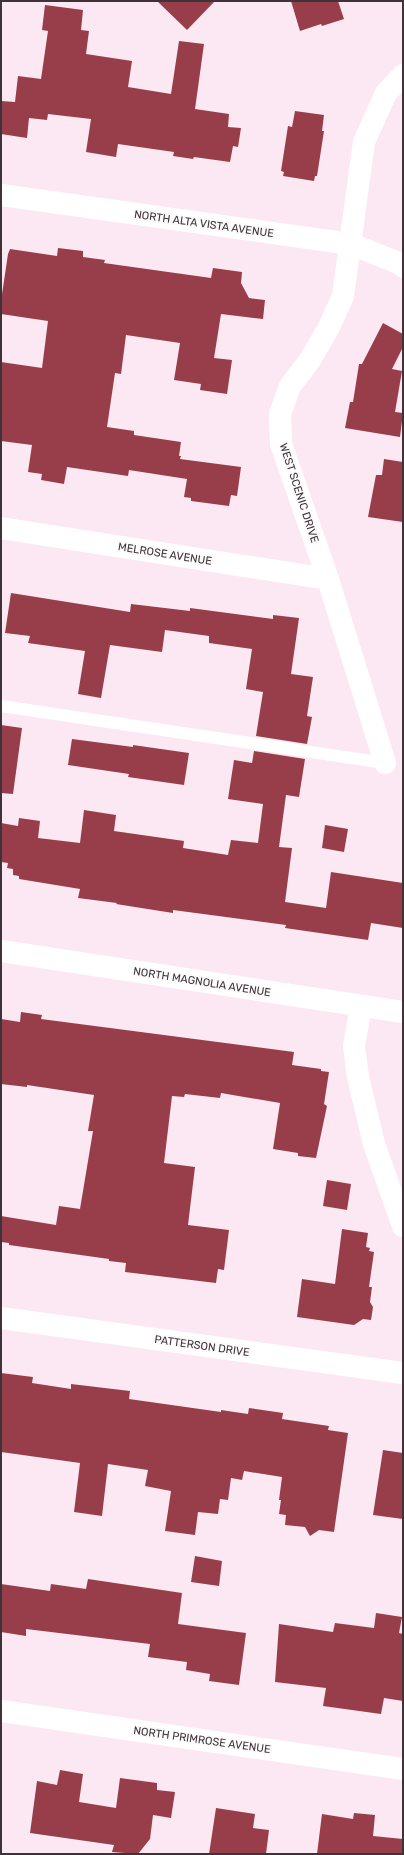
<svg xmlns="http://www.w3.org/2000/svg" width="404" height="1855" viewBox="0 0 404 1855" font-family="Rubik,sans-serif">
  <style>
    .building { fill: #983e4a }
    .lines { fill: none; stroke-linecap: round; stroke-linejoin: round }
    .lane { stroke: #fff; stroke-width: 12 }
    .street { stroke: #fff; stroke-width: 22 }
    .secondary { stroke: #fff; stroke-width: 22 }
    .labels { text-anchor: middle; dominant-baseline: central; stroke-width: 4; stroke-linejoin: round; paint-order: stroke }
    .street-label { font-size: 11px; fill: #3f3239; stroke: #fbfbfb }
  </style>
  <rect width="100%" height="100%" fill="#fce8f3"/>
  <g class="building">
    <path d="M 157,1 L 215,1 L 187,30 Z"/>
    <path d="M 291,1 L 338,1 L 344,19 L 322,26 L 321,24 L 300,31 Z"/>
    <path d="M 45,5 L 83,10 L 81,30 L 89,31 L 86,54 L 132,61 L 128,87 L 171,94 L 179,41 L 204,44 L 195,109 L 229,114 L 228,127 L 241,128 L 238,147 L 233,146 L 230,162 L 194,157 L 193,159 L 173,156 L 174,152 L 118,144 L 116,157 L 86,152 L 91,119 L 48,114 L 47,120 L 29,118 L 27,138 L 1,134 L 1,101 L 15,102 L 18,76 L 41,79 L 48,31 L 42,30 Z"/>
    <path d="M 295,111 L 324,115 L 322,131 L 324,131 L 317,176 L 315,176 L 314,181 L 283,176 L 284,172 L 281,171 L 288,126 L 292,127 Z"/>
    <path d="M 58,248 L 83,251 L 83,257 L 105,260 L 104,263 L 211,278 L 213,268 L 242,272 L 241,283 L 249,298 L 265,300 L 263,319 L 221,314 L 214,358 L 232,360 L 227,394 L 200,390 L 201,384 L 174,380 L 180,343 L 126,335 L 121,374 L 115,373 L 107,427 L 134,431 L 134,435 L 181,442 L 179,456 L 181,456 L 180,459 L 241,467 L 237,496 L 231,495 L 229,506 L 191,501 L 191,498 L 184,497 L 187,479 L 129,470 L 128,476 L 67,467 L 64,484 L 41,480 L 42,474 L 28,472 L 32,445 L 1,441 L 1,362 L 42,368 L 48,321 L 1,314 L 1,301 L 8,254 L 10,249 L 57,256 Z"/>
    <path d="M 383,323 L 403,334 L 403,347 L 392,369 L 402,371 L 395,412 L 403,413 L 400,437 L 345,428 L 350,402 L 353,402 L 359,364 L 362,364 Z"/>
    <path d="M 384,459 L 403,462 L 403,522 L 368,517 L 376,475 L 382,475 Z"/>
    <path d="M 11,593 L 130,612 L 131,604 L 190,611 L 190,608 L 273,619 L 273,615 L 299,618 L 291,674 L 313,677 L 307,716 L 312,717 L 307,744 L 256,736 L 263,692 L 246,689 L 252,649 L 209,643 L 209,636 L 165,630 L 162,652 L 110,645 L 101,698 L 78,694 L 85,651 L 28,643 L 30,636 L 5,633 Z"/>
    <path d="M 1,725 L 22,728 L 13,794 L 1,793 Z"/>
    <path d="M 72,739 L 133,747 L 133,745 L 189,753 L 184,785 L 128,777 L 129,774 L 68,765 Z"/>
    <path d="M 254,751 L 305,759 L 299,797 L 286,795 L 279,847 L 292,848 L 285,902 L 326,908 L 331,872 L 403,883 L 403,928 L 371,923 L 368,940 L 285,928 L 286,925 L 173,910 L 173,913 L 116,904 L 117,903 L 78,898 L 80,889 L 19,879 L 19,876 L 13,875 L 13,869 L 7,868 L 8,863 L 1,862 L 1,823 L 18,826 L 19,818 L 40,821 L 38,838 L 80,843 L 84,810 L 116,815 L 114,831 L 184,841 L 183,848 L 228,855 L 231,840 L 258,843 L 263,804 L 228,799 L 234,760 L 252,763 Z"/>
    <path d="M 325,825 L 348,829 L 344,852 L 322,848 Z"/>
    <path d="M 21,1012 L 42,1015 L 41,1019 L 294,1052 L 292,1065 L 321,1069 L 321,1071 L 329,1072 L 324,1104 L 327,1106 L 316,1158 L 298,1156 L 298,1153 L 273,1149 L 280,1103 L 221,1093 L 220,1098 L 185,1094 L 184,1097 L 172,1096 L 164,1163 L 195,1167 L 188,1225 L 229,1230 L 224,1270 L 218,1269 L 216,1283 L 125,1272 L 126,1263 L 109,1261 L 109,1259 L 9,1245 L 9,1243 L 1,1242 L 1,1216 L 56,1225 L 59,1206 L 80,1209 L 93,1131 L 88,1131 L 94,1095 L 27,1085 L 27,1087 L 1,1084 L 1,1019 L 20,1022 Z"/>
    <path d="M 327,1180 L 351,1184 L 347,1210 L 323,1206 Z"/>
    <path d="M 342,1229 L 368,1233 L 366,1247 L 370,1248 L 369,1251 L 374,1252 L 369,1287 L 372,1287 L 370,1302 L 373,1307 L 371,1320 L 363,1319 L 354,1325 L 297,1317 L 302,1279 L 335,1284 Z"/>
    <path d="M 1,1373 L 33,1377 L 32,1383 L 71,1389 L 71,1384 L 130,1391 L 129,1399 L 221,1412 L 221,1410 L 248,1414 L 249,1408 L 283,1413 L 282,1419 L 329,1426 L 328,1430 L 348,1433 L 334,1532 L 319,1530 L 310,1536 L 305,1527 L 285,1525 L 286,1515 L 279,1514 L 281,1500 L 279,1500 L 282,1477 L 244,1471 L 242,1480 L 231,1478 L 228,1500 L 220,1499 L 218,1514 L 198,1512 L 195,1535 L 165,1531 L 171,1491 L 145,1486 L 148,1470 L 108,1464 L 102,1516 L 74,1512 L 80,1463 L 1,1452 Z"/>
    <path d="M 383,1450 L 403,1453 L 403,1519 L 373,1515 Z"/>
    <path d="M 195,1556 L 222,1561 L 219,1586 L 191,1582 Z"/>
    <path d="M 88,1579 L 182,1593 L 178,1624 L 246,1633 L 239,1685 L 209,1681 L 210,1674 L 186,1670 L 187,1662 L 148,1657 L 150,1644 L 26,1629 L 26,1636 L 1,1632 L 1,1584 L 50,1591 L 51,1584 L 86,1589 Z"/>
    <path d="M 376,1613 L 402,1617 L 399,1633 L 403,1634 L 403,1701 L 384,1698 L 381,1714 L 323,1706 L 326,1688 L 275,1682 L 279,1624 L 333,1632 L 335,1623 L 374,1628 Z"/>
    <path d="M 60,1770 L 83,1774 L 79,1802 L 116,1808 L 120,1778 L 157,1783 L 157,1790 L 175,1792 L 171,1818 L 153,1815 L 150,1839 L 138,1854 L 112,1852 L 114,1845 L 30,1833 L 37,1781 L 57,1785 Z"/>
    <path d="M 216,1808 L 255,1814 L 253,1828 L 269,1830 L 266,1854 L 209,1854 Z"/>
    <path d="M 354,1813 L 375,1815 L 373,1836 L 403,1839 L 403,1854 L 317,1854 L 322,1814 L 353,1819 Z"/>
  </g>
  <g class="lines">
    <path class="lane" d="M 1,706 L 385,763"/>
    <g class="street">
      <path d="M 1,195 L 351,244 L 401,264 L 403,267"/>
      <path d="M 1,528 L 328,579"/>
      <path d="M 385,763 L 328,579 L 281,444 L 280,414 L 290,386 L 310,360 L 329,327 L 343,296 L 364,142 L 386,93 L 403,75"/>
      <path d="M 361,1006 L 354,1046 L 358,1077 L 374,1144 L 403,1226"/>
      <path d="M 1,1318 L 403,1373"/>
      <path d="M 1,1711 L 403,1769"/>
    </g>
    <path class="secondary" d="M 1,951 L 403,1012"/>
  </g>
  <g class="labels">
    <g class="street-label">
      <text transform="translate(204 224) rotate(8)">NORTH ALTA VISTA AVENUE</text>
      <text transform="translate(299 493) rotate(72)">WEST SCENIC DRIVE</text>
      <text transform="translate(165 554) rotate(9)">MELROSE AVENUE</text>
      <text transform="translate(202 982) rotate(9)">NORTH MAGNOLIA AVENUE</text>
      <text transform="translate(202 1346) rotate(8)">PATTERSON DRIVE</text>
      <text transform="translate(202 1740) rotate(8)">NORTH PRIMROSE AVENUE</text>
    </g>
  </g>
  <rect width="404" height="1855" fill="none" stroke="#3f3239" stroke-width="4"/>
</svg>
